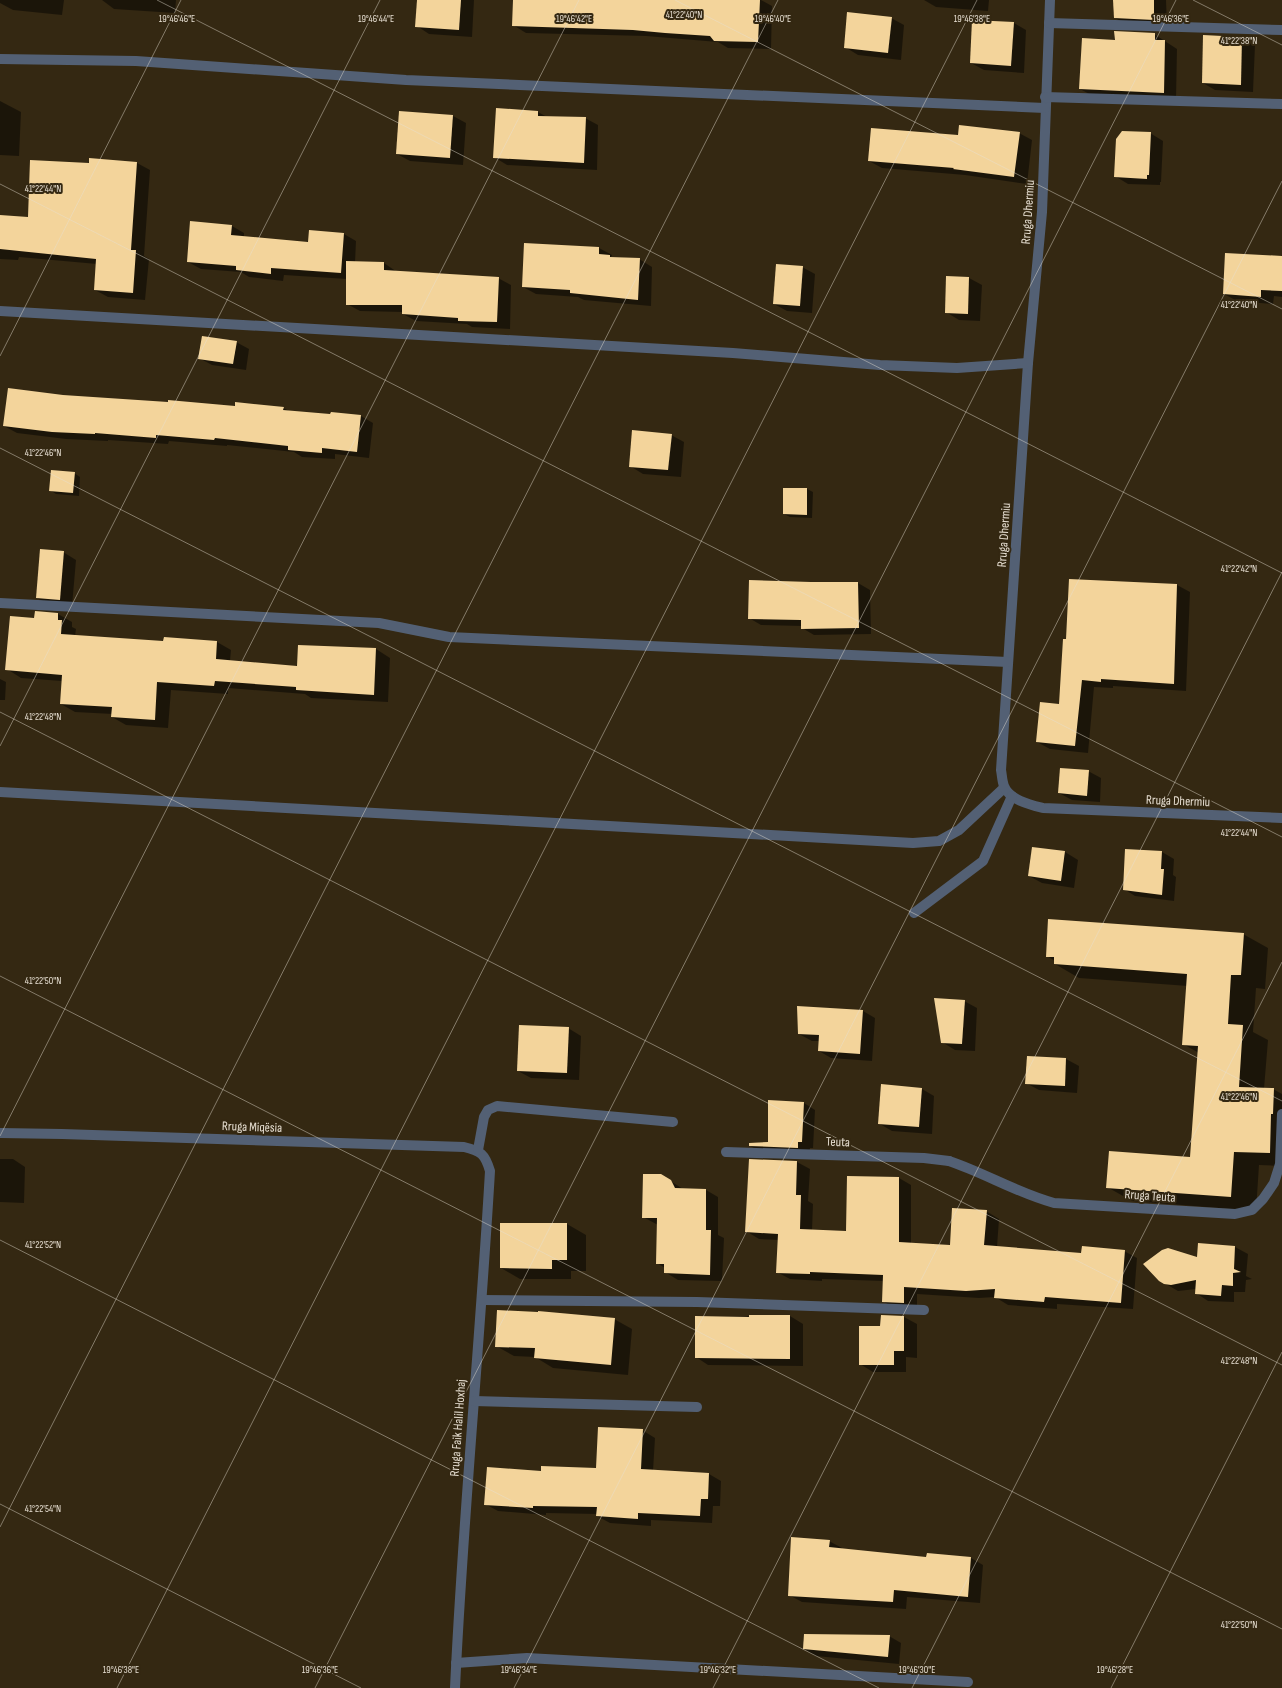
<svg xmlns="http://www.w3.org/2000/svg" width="1282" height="1688" viewBox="0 0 1282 1688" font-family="'Sofia Sans Condensed',sans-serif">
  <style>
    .shadow { fill: #0007 }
    .building { fill: #f3d49b }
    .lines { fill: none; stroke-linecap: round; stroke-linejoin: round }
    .lane { stroke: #536074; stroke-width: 10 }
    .street { stroke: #536074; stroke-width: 10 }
    .ticks { fill: none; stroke: #e7dfd2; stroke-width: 1; stroke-opacity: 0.45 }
    .labels { text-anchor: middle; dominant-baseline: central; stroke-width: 4; stroke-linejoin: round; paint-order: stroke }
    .street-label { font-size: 13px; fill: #e7dfd2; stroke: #342812 }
    .ticks-label { font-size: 10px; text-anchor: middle; fill: #e7dfd2; stroke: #342812; stroke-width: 4; stroke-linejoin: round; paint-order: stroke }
  </style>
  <rect width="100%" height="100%" fill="#342812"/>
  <g class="shadow">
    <path d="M 0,0 L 64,0 L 62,15 L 13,10 L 0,3 Z"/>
    <path d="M 102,0 L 176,0 L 175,13 L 114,9 Z"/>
    <path d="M 418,0 L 474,0 L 472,37 L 429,34 L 417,26 Z"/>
    <path d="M 514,0 L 761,0 L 772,6 L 771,49 L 728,48 L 718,42 L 646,36 L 526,33 L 513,25 Z"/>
    <path d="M 924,0 L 989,0 L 988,11 L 936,7 Z"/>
    <path d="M 1114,0 L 1166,0 L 1167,26 L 1128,25 L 1115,18 Z"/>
    <path d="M 891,18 L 904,25 L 901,60 L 858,55 L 845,47 Z"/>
    <path d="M 1014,23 L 1026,30 L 1024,73 L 984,70 L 971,63 Z"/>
    <path d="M 1154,34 L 1177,49 L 1176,99 L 1093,96 L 1080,89 L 1116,41 Z"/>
    <path d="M 1204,36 L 1242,38 L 1255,45 L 1253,92 L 1215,90 L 1203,83 Z"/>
    <path d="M 0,101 L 21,112 L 19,156 L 0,155 Z"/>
    <path d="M 538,112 L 547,117 L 585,118 L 598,125 L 597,170 L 507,165 L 494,157 Z"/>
    <path d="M 453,116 L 466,123 L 463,165 L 410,161 L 397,154 Z"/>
    <path d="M 1019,133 L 1032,140 L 1027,184 L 965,175 L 882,168 L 869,161 Z"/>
    <path d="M 1150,133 L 1163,141 L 1161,182 L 1160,182 L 1160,185 L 1128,184 L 1115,176 Z"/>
    <path d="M 137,163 L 150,170 L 144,256 L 149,259 L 145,300 L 108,297 L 95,290 L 97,264 L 19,257 L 18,260 L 0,259 L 0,216 L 28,218 L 90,165 Z"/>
    <path d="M 232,226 L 244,233 L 244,237 L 309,243 L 344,234 L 356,241 L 355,263 L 384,263 L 397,272 L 498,278 L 511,285 L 510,329 L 472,327 L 467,324 L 416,321 L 403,314 L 403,312 L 360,311 L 347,304 L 347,279 L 284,275 L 283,281 L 249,277 L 241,272 L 201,269 L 188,262 Z"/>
    <path d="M 599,248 L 612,255 L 611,257 L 639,259 L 652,267 L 651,306 L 584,300 L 578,297 L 536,294 L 523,287 Z"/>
    <path d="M 1282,257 L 1282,297 L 1274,296 L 1273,304 L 1237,301 L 1224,294 Z"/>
    <path d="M 802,267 L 815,274 L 812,313 L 787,311 L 774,304 Z"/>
    <path d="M 947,277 L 969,278 L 982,285 L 980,321 L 959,320 L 946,312 Z"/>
    <path d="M 236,342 L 249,349 L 246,370 L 212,365 L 199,358 Z"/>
    <path d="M 63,396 L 236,407 L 283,408 L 291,412 L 361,416 L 373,423 L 369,458 L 335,454 L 335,459 L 302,457 L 294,452 L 227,445 L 227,446 L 169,441 L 168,444 L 108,440 L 108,441 L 66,439 L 17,433 L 4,426 Z"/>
    <path d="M 671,435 L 684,442 L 681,477 L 643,474 L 630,466 Z"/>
    <path d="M 74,473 L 80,477 L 79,496 L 56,494 L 50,490 Z"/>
    <path d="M 784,489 L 807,489 L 813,492 L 812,518 L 790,517 L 784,514 Z"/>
    <path d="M 63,552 L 76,560 L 72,606 L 50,605 L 37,598 Z"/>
    <path d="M 811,583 L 858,583 L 870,590 L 871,634 L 814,635 L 802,628 L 802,626 L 761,625 L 749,618 Z"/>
    <path d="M 1177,585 L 1190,592 L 1186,691 L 1113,686 L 1113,688 L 1094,687 L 1088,753 L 1050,749 L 1037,742 L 1060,705 L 1067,640 Z"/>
    <path d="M 36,612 L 58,614 L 72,622 L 72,627 L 76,629 L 75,636 L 164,642 L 165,638 L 217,642 L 231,650 L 230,661 L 298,667 L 376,649 L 390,658 L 388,702 L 311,698 L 305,694 L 228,688 L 228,694 L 171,690 L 168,728 L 126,725 L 112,717 L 113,714 L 75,712 L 61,704 L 62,681 L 21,678 L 7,669 L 35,619 Z"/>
    <path d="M 0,679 L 6,682 L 5,700 L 0,700 Z"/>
    <path d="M 1088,771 L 1101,778 L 1100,802 L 1072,800 L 1059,793 Z"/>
    <path d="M 1033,848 L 1065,852 L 1078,860 L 1074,888 L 1042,883 L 1029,876 Z"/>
    <path d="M 1126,850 L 1162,852 L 1174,859 L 1173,875 L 1176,877 L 1174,901 L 1135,896 L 1124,889 Z"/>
    <path d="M 1243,934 L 1268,948 L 1265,989 L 1256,988 L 1253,1032 L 1268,1040 L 1264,1089 L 1273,1089 L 1282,1094 L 1282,1166 L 1259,1165 L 1256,1211 L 1132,1201 L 1107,1187 L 1191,1158 L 1199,1053 L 1183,1044 L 1188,986 L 1079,978 L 1055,964 L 1055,961 L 1047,956 Z"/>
    <path d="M 964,1001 L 977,1008 L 975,1051 L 955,1050 L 942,1042 Z"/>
    <path d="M 863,1011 L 875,1018 L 872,1061 L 831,1058 L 819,1051 L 819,1041 L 812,1041 L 799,1034 Z"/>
    <path d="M 568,1028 L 581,1036 L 579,1080 L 531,1078 L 518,1071 Z"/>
    <path d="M 1028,1057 L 1066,1059 L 1079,1066 L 1077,1093 L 1039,1090 L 1026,1083 Z"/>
    <path d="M 922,1089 L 934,1096 L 932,1134 L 892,1131 L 880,1124 Z"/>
    <path d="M 804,1103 L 815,1110 L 813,1148 L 810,1148 L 809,1154 L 762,1152 L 750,1146 L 769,1143 Z"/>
    <path d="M 0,1159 L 13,1159 L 25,1167 L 24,1203 L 0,1202 Z"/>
    <path d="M 750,1160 L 797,1162 L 810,1169 L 808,1201 L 813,1204 L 812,1231 L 847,1232 L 899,1178 L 911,1185 L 911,1244 L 951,1246 L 986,1211 L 999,1219 L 997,1247 L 1082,1254 L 1124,1251 L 1137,1258 L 1133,1309 L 1057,1304 L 1057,1309 L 1008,1305 L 995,1297 L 979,1298 L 917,1294 L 917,1310 L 895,1309 L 883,1301 L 884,1281 L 822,1279 L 822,1281 L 790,1279 L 777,1272 L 779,1240 L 759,1239 L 746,1231 Z"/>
    <path d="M 661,1175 L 683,1189 L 706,1190 L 718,1197 L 718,1235 L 724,1238 L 722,1281 L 678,1280 L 665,1272 L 665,1268 L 657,1263 L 658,1225 L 643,1217 Z"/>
    <path d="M 567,1224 L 586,1235 L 586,1271 L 571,1271 L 571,1279 L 520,1279 L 501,1268 Z"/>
    <path d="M 1199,1244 L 1235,1247 L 1248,1254 L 1246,1276 L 1252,1279 L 1246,1280 L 1245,1292 L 1234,1292 L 1234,1302 L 1208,1301 L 1196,1293 L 1196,1289 L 1178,1291 L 1159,1280 L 1198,1258 Z"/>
    <path d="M 790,1316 L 803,1324 L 803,1366 L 708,1365 L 696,1357 L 696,1317 Z"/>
    <path d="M 882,1316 L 904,1317 L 917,1324 L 917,1358 L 906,1357 L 906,1372 L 873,1372 L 860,1364 L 881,1327 Z"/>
    <path d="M 614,1319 L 632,1329 L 628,1375 L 553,1368 L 535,1357 L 514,1356 L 496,1346 Z"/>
    <path d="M 642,1430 L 655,1438 L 653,1471 L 709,1474 L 721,1481 L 720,1506 L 713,1506 L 712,1523 L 651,1520 L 651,1526 L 610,1523 L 597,1516 L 597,1514 L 546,1513 L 546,1515 L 498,1511 L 485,1504 L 542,1472 L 597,1469 Z"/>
    <path d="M 829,1541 L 842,1548 L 842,1549 L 927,1558 L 971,1558 L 983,1565 L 980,1603 L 907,1597 L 906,1609 L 802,1602 L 789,1595 Z"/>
    <path d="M 889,1636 L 901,1643 L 899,1664 L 816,1656 L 804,1649 Z"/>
  </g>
  <g class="building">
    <path d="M 417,0 L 461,0 L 459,30 L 415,27 Z"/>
    <path d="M 513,0 L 760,0 L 758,42 L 714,41 L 710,36 L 665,33 L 633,30 L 512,26 Z"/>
    <path d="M 1113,0 L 1154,0 L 1154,20 L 1114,18 Z"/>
    <path d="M 847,12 L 892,17 L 888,53 L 844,48 Z"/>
    <path d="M 972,20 L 1014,22 L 1011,66 L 970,63 Z"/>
    <path d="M 1114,31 L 1155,33 L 1155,40 L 1165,40 L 1164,93 L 1079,89 L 1082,38 L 1115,40 Z"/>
    <path d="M 1203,35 L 1242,37 L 1241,85 L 1202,83 Z"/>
    <path d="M 496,108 L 538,111 L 538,116 L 586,117 L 584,163 L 493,158 Z"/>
    <path d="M 399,111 L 453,115 L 450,158 L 396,154 Z"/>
    <path d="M 959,125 L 1020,132 L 1014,177 L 953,169 L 954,168 L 868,161 L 871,128 L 958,135 Z"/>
    <path d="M 1122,131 L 1151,132 L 1149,175 L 1147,175 L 1147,179 L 1114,177 L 1116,139 Z"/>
    <path d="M 89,158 L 137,162 L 131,250 L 136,250 L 133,293 L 94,290 L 96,259 L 0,249 L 0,215 L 28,217 L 30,160 L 89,163 Z"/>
    <path d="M 190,221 L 232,225 L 231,235 L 308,242 L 309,230 L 344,233 L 341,273 L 271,268 L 271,274 L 236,270 L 236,266 L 187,262 Z"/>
    <path d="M 524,243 L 599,247 L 599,254 L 610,255 L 610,257 L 640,258 L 638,300 L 570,293 L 570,290 L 522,287 Z"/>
    <path d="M 1225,253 L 1282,256 L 1282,291 L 1261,290 L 1261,297 L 1223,294 Z"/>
    <path d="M 346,261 L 384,262 L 384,270 L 499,277 L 497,322 L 458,321 L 458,318 L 402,314 L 402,305 L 346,305 Z"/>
    <path d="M 776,264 L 803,266 L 800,306 L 773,304 Z"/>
    <path d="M 946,276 L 969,277 L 968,314 L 945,313 Z"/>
    <path d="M 202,336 L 237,341 L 233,364 L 198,359 Z"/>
    <path d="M 8,388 L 63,395 L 168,402 L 168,400 L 235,406 L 235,402 L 284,407 L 283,410 L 330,414 L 331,412 L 361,415 L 357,452 L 322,448 L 322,453 L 288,450 L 288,446 L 215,438 L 214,440 L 156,435 L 156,438 L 95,433 L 95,434 L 52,432 L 3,426 Z"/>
    <path d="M 632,430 L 672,434 L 668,470 L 629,467 Z"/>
    <path d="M 51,470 L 75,472 L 73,493 L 49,491 Z"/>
    <path d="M 783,488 L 807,488 L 807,515 L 783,514 Z"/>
    <path d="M 40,549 L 64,551 L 60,600 L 36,598 Z"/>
    <path d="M 1069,579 L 1177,584 L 1174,684 L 1101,679 L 1101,682 L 1082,680 L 1075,746 L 1036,742 L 1040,702 L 1059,704 L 1063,639 L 1066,639 Z"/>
    <path d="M 749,580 L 811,582 L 858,582 L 859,628 L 801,629 L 801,620 L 748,619 Z"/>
    <path d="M 35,611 L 58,613 L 58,620 L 62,620 L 61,634 L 163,641 L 164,637 L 217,641 L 216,659 L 297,666 L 298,645 L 376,648 L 374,695 L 296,690 L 296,687 L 215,681 L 214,686 L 157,682 L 155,720 L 111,717 L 112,707 L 60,704 L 62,675 L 5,670 L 10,616 L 34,618 Z"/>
    <path d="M 1060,768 L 1089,770 L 1087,796 L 1058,793 Z"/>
    <path d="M 1032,847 L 1065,851 L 1061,881 L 1028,876 Z"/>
    <path d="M 1125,849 L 1162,851 L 1161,869 L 1164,869 L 1162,895 L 1123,890 Z"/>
    <path d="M 1048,919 L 1244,933 L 1241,975 L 1231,975 L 1228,1024 L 1243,1025 L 1239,1087 L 1274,1088 L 1273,1114 L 1271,1114 L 1270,1153 L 1234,1152 L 1231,1197 L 1106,1188 L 1109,1151 L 1190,1157 L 1198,1046 L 1182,1045 L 1187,974 L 1054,964 L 1054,957 L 1046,957 Z"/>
    <path d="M 934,998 L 965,1000 L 962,1044 L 941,1043 Z"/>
    <path d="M 797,1006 L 863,1010 L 860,1054 L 818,1051 L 819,1035 L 798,1034 Z"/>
    <path d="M 519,1025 L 569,1027 L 567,1073 L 517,1071 Z"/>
    <path d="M 1027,1056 L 1066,1058 L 1065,1086 L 1025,1084 Z"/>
    <path d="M 881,1084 L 922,1088 L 919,1127 L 878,1124 Z"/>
    <path d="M 768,1100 L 804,1102 L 802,1142 L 798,1142 L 798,1148 L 749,1146 L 749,1143 L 768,1142 Z"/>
    <path d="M 749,1159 L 797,1161 L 796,1195 L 801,1195 L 800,1229 L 846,1231 L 847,1176 L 899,1177 L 899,1242 L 950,1245 L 952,1208 L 987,1210 L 984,1245 L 1081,1253 L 1082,1246 L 1125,1250 L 1121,1303 L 1045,1297 L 1044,1302 L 994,1298 L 995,1289 L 966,1291 L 904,1287 L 904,1303 L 882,1302 L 883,1275 L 810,1272 L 810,1274 L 776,1273 L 778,1234 L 745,1232 Z"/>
    <path d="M 643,1174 L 661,1174 L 671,1180 L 675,1188 L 706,1189 L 706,1230 L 711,1230 L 710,1275 L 664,1273 L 664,1264 L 656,1264 L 657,1218 L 642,1218 Z"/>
    <path d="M 500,1223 L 567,1223 L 567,1260 L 552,1260 L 552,1269 L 500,1268 Z"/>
    <path d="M 1198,1243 L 1235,1246 L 1234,1269 L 1241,1272 L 1233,1273 L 1233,1286 L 1222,1285 L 1221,1296 L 1195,1294 L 1196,1280 L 1171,1285 L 1164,1284 L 1159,1281 L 1143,1264 L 1162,1250 L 1168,1248 L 1197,1257 Z"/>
    <path d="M 497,1310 L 538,1312 L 538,1311 L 615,1318 L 611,1365 L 534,1358 L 535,1348 L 495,1347 Z"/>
    <path d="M 749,1315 L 790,1315 L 790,1359 L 695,1358 L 695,1316 L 749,1317 Z"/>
    <path d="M 881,1315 L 904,1316 L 904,1351 L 894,1351 L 894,1365 L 859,1365 L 859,1326 L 880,1326 Z"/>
    <path d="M 598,1427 L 643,1429 L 641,1469 L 709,1473 L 708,1499 L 701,1499 L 700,1516 L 638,1513 L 638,1519 L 596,1516 L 597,1507 L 533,1506 L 533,1508 L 484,1505 L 487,1467 L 541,1471 L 541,1466 L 596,1468 Z"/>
    <path d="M 791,1537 L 830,1540 L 829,1547 L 926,1557 L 927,1553 L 971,1557 L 968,1597 L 894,1590 L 893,1602 L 788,1596 Z"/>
    <path d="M 804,1634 L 890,1635 L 888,1657 L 803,1649 Z"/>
  </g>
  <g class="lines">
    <g class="lane">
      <path d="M 0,792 L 913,843 L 939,841 L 959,830 L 1004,788"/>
      <path d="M 726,1152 L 924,1158 L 949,1161"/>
      <path d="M 456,1663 L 527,1658 L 968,1682"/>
    </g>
    <g class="street">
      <path d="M 1050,0 L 1042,212 L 1028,363 L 1001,770 C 1002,775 1002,781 1004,786 C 1009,800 1031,805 1043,808 L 1282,818"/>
      <path d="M 1049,23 L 1282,30"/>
      <path d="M 0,59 L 136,61 L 406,80 L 1045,108"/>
      <path d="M 1045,97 L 1282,104"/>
      <path d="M 0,311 L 733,353 L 880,365 L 957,368 L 1028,363"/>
      <path d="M 0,603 L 379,623 L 449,637 L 1008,662"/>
      <path d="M 914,913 L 983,861 L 1012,796"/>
      <path d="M 0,1133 L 62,1134 L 464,1147 C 481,1151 485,1154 490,1171 C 480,1343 463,1515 455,1688"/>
      <path d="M 478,1150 L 484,1117 L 488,1110 L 497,1106 L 673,1122"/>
      <path d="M 949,1161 C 985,1173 1017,1193 1054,1203 L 1235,1214 L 1252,1210 L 1263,1199 L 1274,1183 L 1280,1164 L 1282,1114"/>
      <path d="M 482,1300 L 697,1302 L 924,1310"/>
      <path d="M 474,1401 L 697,1407"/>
    </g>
  </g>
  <path class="ticks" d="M 157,0 L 1282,573M 675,0 L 1282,309M 1193,0 L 1282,45M 0,184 L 1282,837M 0,356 L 181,0M 0,448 L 1282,1101M 0,712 L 1282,1365M 0,746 L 380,0M 0,976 L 1282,1629M 0,1136 L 579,0M 0,1240 L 879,1688M 0,1504 L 361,1688M 0,1527 L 778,0M 117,1688 L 977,0M 315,1688 L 1176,0M 514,1688 L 1282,181M 713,1688 L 1282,572M 912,1688 L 1282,962M 1111,1688 L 1282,1352"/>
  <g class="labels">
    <g class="street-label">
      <text transform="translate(1028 212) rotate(-86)">Rruga Dhermiu</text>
      <text transform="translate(1004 535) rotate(-86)">Rruga Dhermiu</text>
      <text transform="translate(1178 801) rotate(2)">Rruga Dhermiu</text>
      <text transform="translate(252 1127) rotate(2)">Rruga Miqësia</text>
      <text transform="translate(838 1142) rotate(2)">Teuta</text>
      <text transform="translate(1150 1196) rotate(4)">Rruga Teuta</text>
      <text transform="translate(458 1428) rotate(-86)">Rruga Faik Halil Hoxhaj</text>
    </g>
  </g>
  <g class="ticks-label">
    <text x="684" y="18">41°22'40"N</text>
    <text x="177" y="22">19°46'46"E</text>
    <text x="376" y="22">19°46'44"E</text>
    <text x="574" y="22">19°46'42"E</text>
    <text x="773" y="22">19°46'40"E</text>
    <text x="972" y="22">19°46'38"E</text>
    <text x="1171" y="22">19°46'36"E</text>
    <text x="1239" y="44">41°22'38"N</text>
    <text x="43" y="192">41°22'44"N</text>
    <text x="1239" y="308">41°22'40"N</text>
    <text x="43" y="456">41°22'46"N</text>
    <text x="1239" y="572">41°22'42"N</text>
    <text x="43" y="720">41°22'48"N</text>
    <text x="1239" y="836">41°22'44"N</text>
    <text x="43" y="984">41°22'50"N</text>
    <text x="1239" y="1100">41°22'46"N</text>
    <text x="43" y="1248">41°22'52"N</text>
    <text x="1239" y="1364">41°22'48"N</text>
    <text x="43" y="1512">41°22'54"N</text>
    <text x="1239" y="1628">41°22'50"N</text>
    <text x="121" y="1673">19°46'38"E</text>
    <text x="320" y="1673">19°46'36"E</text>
    <text x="519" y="1673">19°46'34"E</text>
    <text x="718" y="1673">19°46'32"E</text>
    <text x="917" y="1673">19°46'30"E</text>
    <text x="1115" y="1673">19°46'28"E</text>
  </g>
</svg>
